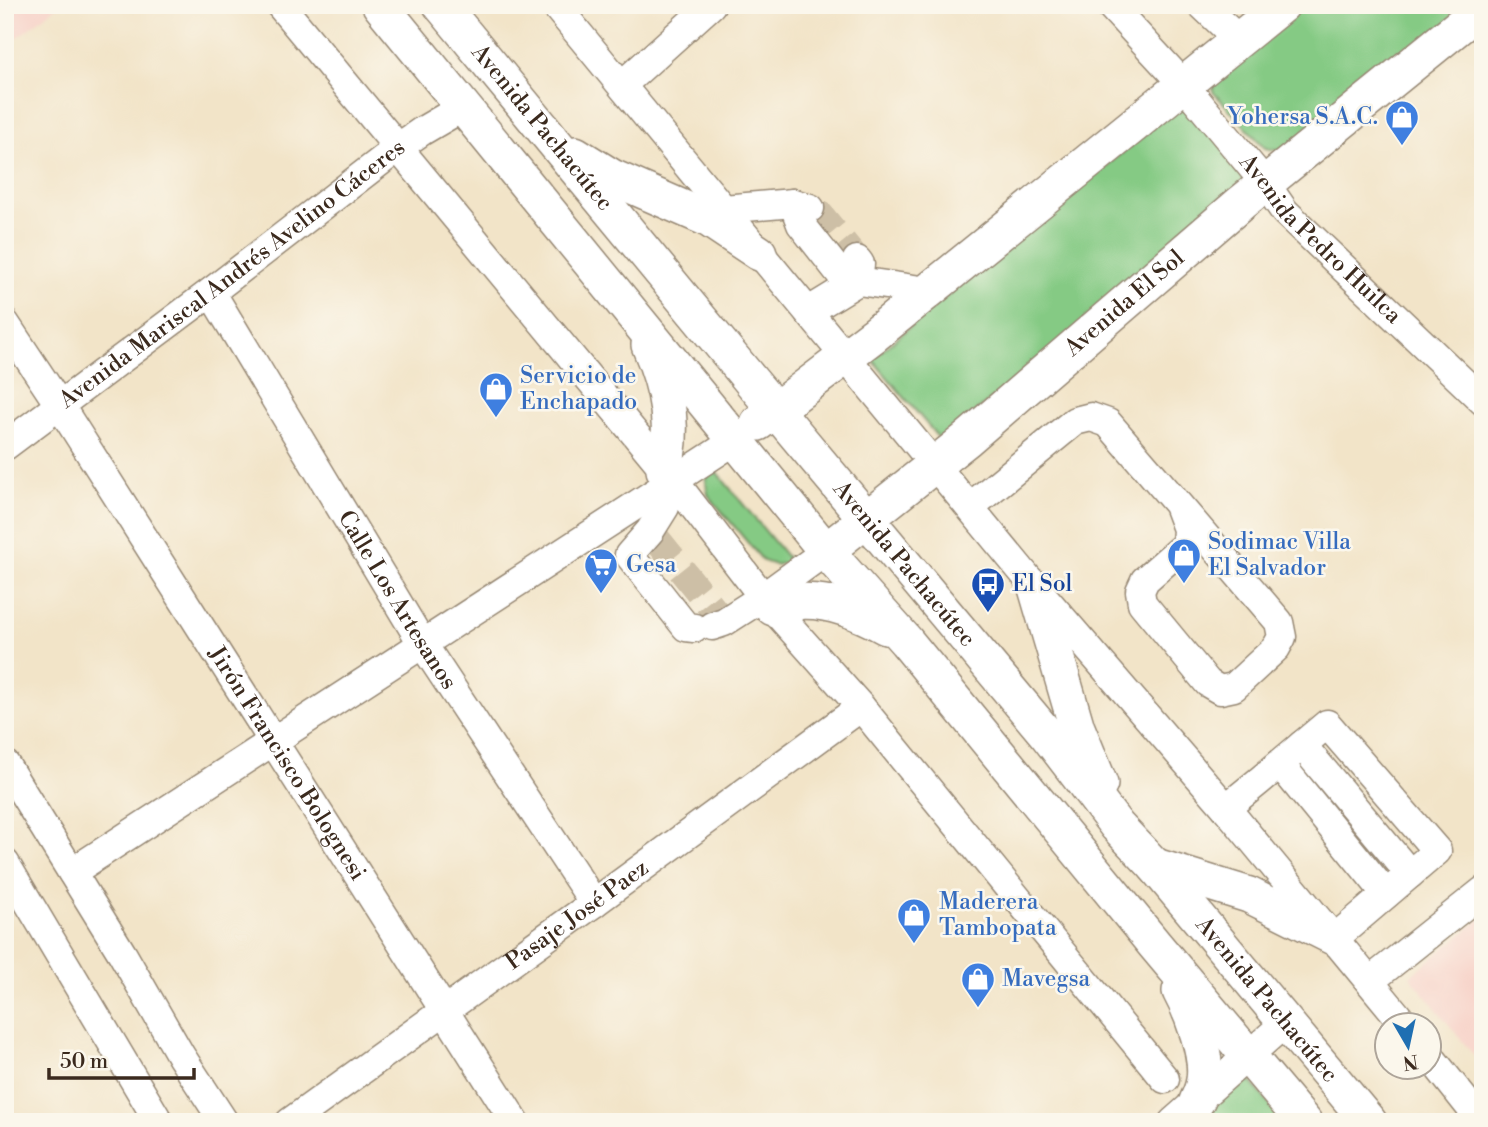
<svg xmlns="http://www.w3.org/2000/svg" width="1488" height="1127" viewBox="0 0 1488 1127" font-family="'Libre Bodoni',serif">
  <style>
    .built { fill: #f7d1c7 }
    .green { fill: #85ca84; stroke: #607a51; stroke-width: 2 }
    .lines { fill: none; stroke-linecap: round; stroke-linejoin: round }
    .minor-tunnel { stroke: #cdbfa6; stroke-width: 28; stroke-dasharray: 28 14; stroke-linecap: butt }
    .minor-casing { stroke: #968773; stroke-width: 31 }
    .major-casing { stroke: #968773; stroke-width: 38 }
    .minor { stroke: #fff; stroke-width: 28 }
    .major { stroke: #fff; stroke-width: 35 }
    .labels { text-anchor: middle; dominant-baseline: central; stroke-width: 5; stroke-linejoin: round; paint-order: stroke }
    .shop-label { font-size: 23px; fill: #366cbe; stroke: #fbf7ec; text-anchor: start }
    .street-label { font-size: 23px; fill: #3b2a1e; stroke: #fbf7ec }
    .transit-label { font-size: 23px; fill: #164399; stroke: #fbf7ec; text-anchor: start }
  </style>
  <rect width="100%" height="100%" fill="#fbf7ec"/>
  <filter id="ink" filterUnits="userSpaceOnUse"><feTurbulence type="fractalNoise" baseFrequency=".0143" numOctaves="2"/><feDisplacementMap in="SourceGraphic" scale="14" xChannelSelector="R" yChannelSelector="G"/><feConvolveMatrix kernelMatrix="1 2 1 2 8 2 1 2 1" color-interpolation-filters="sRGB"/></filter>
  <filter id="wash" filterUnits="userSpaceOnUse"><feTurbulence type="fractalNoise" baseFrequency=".00686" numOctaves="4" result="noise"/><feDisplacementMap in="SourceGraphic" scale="28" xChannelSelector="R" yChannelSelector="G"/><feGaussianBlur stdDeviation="1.57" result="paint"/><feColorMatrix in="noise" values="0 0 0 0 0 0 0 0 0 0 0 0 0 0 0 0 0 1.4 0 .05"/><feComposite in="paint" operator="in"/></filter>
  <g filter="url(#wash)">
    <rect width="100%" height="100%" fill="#f2e4c8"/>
    <g class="built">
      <path d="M 5,5 L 59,5 L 5,47 Z"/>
      <path d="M 1483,917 L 1483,1067 L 1410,976 Z"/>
    </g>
    <g class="green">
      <path d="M 1298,5 L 1469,5 L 1289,153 L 1265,148 L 1213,92 L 1214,76 Z"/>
      <path d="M 1177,108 L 1193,109 L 1243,166 L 1243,190 L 941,441 L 872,359 L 952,291 Z"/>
      <path d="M 714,469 L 791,562 L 775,565 L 763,561 L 708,495 L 706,483 L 708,471 Z"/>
      <path d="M 1245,1074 L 1284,1122 L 1188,1122 Z"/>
    </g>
  </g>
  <g filter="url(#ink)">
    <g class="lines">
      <g class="minor-tunnel">
        <path d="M 816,210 L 857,260"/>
        <path d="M 655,537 L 721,619"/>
      </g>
      <g class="minor-casing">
        <g id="minor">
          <path d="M 280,5 L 674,481 L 763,597 L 861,707 L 1165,1079"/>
          <path d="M 555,5 L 1036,588 L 1226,808 L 1406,1026"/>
          <path id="s1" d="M 1110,5 L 1184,85 L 1265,183 L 1285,212 L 1483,401"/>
          <path d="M 1202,5 L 1239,40"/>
          <path d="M 622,85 L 711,5"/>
          <path d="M 793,203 L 801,224 L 842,276 L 858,281 L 928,291"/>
          <path d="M 723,209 L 793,203 L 810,208"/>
          <path id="s2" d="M 211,292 L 422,643 L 594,903"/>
          <path d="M 809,311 L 858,281 L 860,264 L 857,260"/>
          <path id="s3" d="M 5,323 L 60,406 L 515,1122"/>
          <path id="s4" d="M 5,446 L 211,292 L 399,147 L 422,131 L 463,107"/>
          <path d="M 674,481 L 665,507 L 650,531 L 629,555 L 686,627 L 694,628"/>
          <path d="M 970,507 L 1075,421 L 1091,417 L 1108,423 L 1279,622 L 1282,637 L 1276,648 L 1234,687 L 1220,690 L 1208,683 L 1142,603 L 1140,591 L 1145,580 L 1186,544 L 1187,529 L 1178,505"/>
          <path d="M 712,626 L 724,622 L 763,597 L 826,551"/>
          <path d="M 1302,745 L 1410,874"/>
          <path d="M 5,764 L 123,955 L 181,1056 L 224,1122"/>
          <path d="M 1280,764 L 1386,894"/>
          <path d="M 1226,808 L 1258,782 L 1327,724 L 1437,851 L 1335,938"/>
          <path d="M 5,863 L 159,1122"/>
          <path d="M 72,872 L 736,440"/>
          <path d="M 1370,981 L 1483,891"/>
          <path d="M 1428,1054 L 1482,1122"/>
          <path id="s5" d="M 290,1122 L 594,903 L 861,707"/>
          <path d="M 1173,1122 L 1286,1022"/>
        </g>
      </g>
      <g class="major-casing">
        <g id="major">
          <path d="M 380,5 L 826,551 L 906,641 L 1155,945 L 1304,1122"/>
          <path id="s6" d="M 441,5 L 752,382 L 1048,736 L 1117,826 L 1155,866 L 1369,1122"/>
          <path d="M 575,154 L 612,177 L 708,219 L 759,253"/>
          <path d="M 649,345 C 666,384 676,429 664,470"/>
          <path d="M 758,423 L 874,335 L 1282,5"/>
          <path id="s7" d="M 826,551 L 967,439 L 1241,203 L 1483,7"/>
          <path d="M 1036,588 L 1077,728 L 1100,784"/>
          <path d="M 773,608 C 780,606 788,602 795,602 C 827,598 859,612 886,627"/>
          <path d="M 1155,866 L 1249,895 L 1335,938"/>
          <path d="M 1180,991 C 1192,1013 1208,1055 1204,1080 C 1203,1087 1200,1095 1197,1101"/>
        </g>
      </g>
      <use href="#minor" class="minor"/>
      <use href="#major" class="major"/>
    </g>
  </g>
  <defs>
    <g id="shop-pin" transform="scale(1.75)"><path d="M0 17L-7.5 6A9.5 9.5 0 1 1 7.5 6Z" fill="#3f7fe0" stroke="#fbf7ec"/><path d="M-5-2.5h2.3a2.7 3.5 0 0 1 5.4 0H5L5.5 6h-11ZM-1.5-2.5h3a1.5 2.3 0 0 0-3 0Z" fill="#fff"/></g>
    <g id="supermarket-pin" transform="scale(1.75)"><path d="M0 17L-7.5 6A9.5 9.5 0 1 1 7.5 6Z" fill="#3f7fe0" stroke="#fbf7ec"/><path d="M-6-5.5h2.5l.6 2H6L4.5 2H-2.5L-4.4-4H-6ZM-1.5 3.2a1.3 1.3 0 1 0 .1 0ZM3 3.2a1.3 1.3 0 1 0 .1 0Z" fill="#fff"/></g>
    <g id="bus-pin" transform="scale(1.75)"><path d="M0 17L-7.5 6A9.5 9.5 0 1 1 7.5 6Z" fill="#1a4fb4" stroke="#fbf7ec"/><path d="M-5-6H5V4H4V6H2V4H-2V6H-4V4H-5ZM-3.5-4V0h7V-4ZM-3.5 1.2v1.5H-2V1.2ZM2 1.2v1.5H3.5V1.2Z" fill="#fff"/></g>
  </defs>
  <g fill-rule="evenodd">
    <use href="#shop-pin" x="1402" y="117"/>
    <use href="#shop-pin" x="496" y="389"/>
    <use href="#shop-pin" x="1184" y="555"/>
    <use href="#supermarket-pin" x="601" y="565"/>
    <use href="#bus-pin" x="988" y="584"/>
    <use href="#shop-pin" x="914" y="915"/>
    <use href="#shop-pin" x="978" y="979"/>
  </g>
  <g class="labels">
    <g class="shop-label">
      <text x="1378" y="117" text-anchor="end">Yohersa S.A.C.</text>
      <text x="520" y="376">Servicio de<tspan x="520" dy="26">Enchapado</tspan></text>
      <text x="1208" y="542">Sodimac Villa<tspan x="1208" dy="26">El Salvador</tspan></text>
      <text x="626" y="565">Gesa</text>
      <text x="939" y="902">Maderera<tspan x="939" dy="26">Tambopata</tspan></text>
      <text x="1002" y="979">Mavegsa</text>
    </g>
    <g class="street-label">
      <text stroke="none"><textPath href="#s6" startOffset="159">Avenida Pachacútec</textPath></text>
      <text stroke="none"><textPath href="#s1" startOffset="315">Avenida Pedro Huilca</textPath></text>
      <text stroke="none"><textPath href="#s4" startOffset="285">Avenida Mariscal Andrés Avelino Cáceres</textPath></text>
      <text stroke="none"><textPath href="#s7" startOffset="388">Avenida El Sol</textPath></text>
      <text stroke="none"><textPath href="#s6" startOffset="726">Avenida Pachacútec</textPath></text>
      <text stroke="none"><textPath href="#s2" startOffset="360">Calle Los Artesanos</textPath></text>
      <text stroke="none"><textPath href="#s3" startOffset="523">Jirón Francisco Bolognesi</textPath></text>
      <text stroke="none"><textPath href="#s5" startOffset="354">Pasaje José Paez</textPath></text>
      <text stroke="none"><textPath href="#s6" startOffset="1293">Avenida Pachacútec</textPath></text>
    </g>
    <g class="transit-label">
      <text x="1012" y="584">El Sol</text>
    </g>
  </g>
  <rect width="1488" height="1127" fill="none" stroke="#fbf7ec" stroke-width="28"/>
  <g transform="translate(1408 1046) rotate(171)"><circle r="33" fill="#fbf7ec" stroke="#aea59a" stroke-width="2"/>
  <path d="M0-5L12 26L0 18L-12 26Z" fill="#1f6fb2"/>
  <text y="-10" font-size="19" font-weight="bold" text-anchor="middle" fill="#3b2a1e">N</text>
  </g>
  <path d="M49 1068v10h145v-10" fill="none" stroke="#3b2a1e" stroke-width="3.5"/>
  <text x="60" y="1068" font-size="21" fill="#3b2a1e" stroke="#fbf7ec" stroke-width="5" paint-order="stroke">50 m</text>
</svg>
